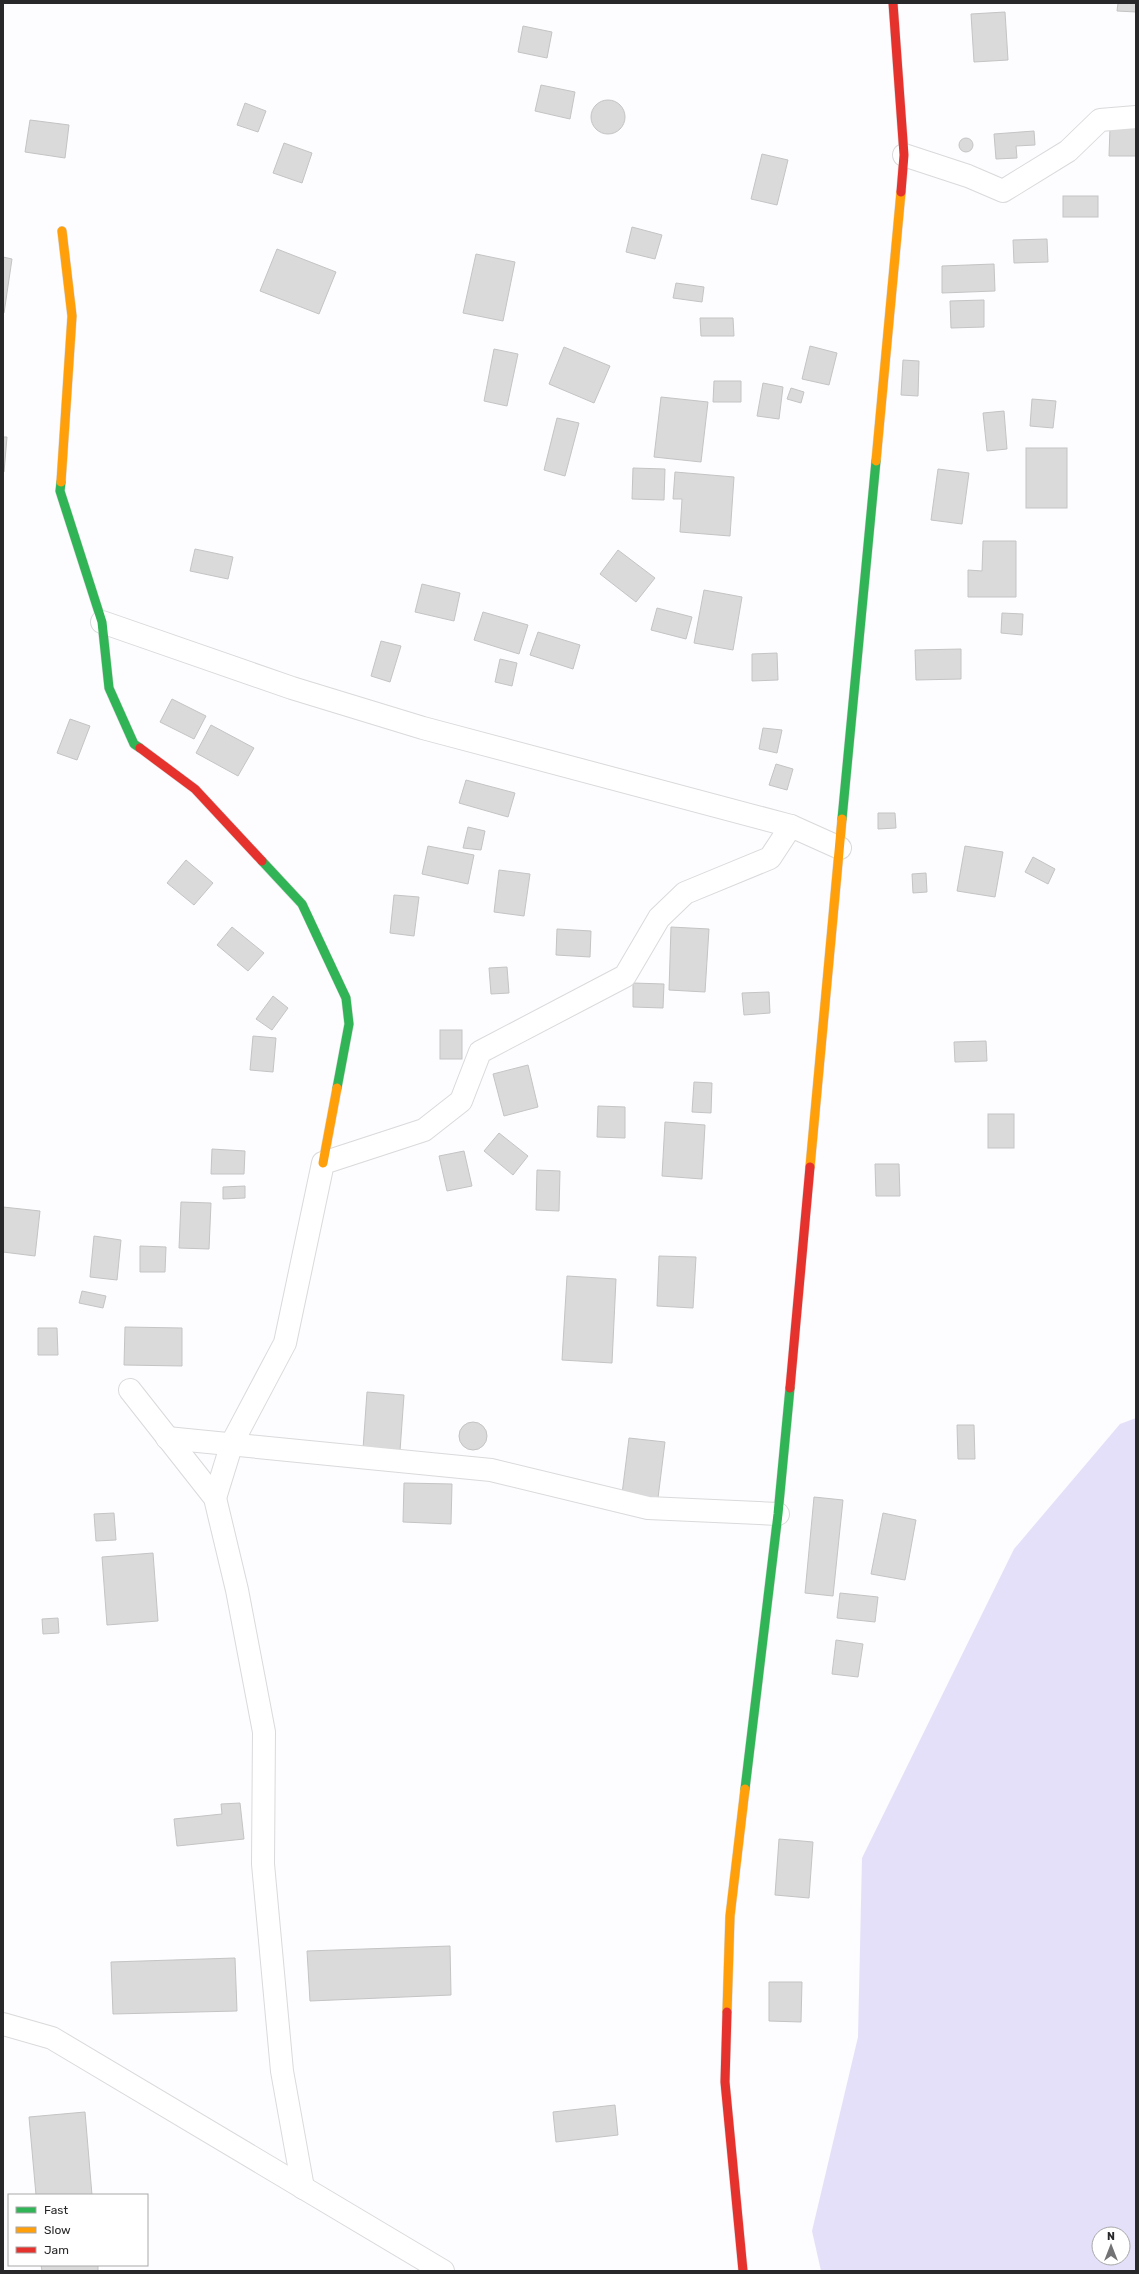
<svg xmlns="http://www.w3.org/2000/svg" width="1139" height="2274" viewBox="0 0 1139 2274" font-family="Rubik,sans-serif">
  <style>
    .green { fill: #e5e0f9; fill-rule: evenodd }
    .building { fill: #dadadb; stroke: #c4c4c5 }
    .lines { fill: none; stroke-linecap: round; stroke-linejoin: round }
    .street-casing { stroke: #dad9db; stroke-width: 24 }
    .fast-casing { stroke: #dad9db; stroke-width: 10 }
    .slow-casing { stroke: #dad9db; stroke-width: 10 }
    .jam-casing { stroke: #dad9db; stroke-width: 10 }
    .street { stroke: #fff; stroke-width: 22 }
    .fast { stroke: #30b455; stroke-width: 9 }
    .slow { stroke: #ff9f0a; stroke-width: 9 }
    .jam { stroke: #e5322d; stroke-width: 9 }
  </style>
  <rect width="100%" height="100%" fill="#fdfcfe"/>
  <path class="green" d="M 1136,1418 L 1136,2271 L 821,2271 L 812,2231 L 858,2037 L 862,1858 L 1014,1549 L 1120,1424 ZM 1099,2234 L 1123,2234 L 1123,2258 L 1099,2258 Z"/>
  <g class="building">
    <path d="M 1118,3 L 1136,3 L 1136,12 L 1117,11 Z"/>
    <path d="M 1005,12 L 1008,60 L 974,62 L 971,14 Z"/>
    <path d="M 523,26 L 552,32 L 547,58 L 518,52 Z"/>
    <path d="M 541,85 L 575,92 L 570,119 L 535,111 Z"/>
    <circle cx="608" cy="117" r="17"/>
    <path d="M 245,103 L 266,111 L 258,132 L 237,125 Z"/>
    <path d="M 30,120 L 69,125 L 65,158 L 25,152 Z"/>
    <path d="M 1110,128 L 1136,128 L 1136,156 L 1109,156 Z"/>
    <path d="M 1034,131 L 1035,145 L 1016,146 L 1017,158 L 996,159 L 994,134 Z"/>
    <circle cx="966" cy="145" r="7"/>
    <path d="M 284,143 L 312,153 L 302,183 L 273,173 Z"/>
    <path d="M 762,154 L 788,160 L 777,205 L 751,199 Z"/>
    <rect x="1063" y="196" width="35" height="21"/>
    <path d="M 632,227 L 662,235 L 655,259 L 626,252 Z"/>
    <path d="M 1047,239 L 1048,262 L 1014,263 L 1013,240 Z"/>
    <path d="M 277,249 L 336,272 L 319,314 L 260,291 Z"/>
    <path d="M 476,254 L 515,262 L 503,321 L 463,313 Z"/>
    <path d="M 3,257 L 12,259 L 4,313 L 3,312 Z"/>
    <path d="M 994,264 L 995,291 L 942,293 L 942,266 Z"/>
    <path d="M 676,283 L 704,287 L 702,302 L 673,298 Z"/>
    <path d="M 984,300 L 984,327 L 951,328 L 950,301 Z"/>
    <path d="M 700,318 L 733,318 L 734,336 L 701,336 Z"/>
    <path d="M 810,346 L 837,353 L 829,385 L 802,379 Z"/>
    <path d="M 564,347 L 610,366 L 594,403 L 549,384 Z"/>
    <path d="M 494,349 L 518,354 L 507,406 L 484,401 Z"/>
    <path d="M 903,360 L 919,361 L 918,396 L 901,395 Z"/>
    <path d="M 714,381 L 741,381 L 741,402 L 713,402 Z"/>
    <path d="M 763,383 L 783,387 L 779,419 L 757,416 Z"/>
    <path d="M 791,388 L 804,392 L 801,403 L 787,399 Z"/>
    <path d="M 661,397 L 708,402 L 701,462 L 654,457 Z"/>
    <path d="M 1032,399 L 1056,401 L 1053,428 L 1030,426 Z"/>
    <path d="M 1004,411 L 1007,449 L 987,451 L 983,413 Z"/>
    <path d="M 557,418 L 579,423 L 565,476 L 544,470 Z"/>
    <path d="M 3,437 L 7,437 L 4,472 L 3,472 Z"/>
    <rect x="1026" y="448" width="41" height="60"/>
    <path d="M 633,468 L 665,469 L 664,500 L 632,499 Z"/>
    <path d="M 938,469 L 969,473 L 962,524 L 931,520 Z"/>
    <path d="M 675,472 L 734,477 L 730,536 L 680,532 L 682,499 L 673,499 Z"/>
    <path d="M 983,541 L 1016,541 L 1016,597 L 968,597 L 968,570 L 982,571 Z"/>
    <path d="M 195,549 L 233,557 L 228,579 L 190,571 Z"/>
    <path d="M 618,550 L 655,578 L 636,602 L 600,574 Z"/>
    <path d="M 422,584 L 460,593 L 454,621 L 415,612 Z"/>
    <path d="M 704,590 L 742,597 L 733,650 L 694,643 Z"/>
    <path d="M 657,608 L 692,617 L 686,639 L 651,630 Z"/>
    <path d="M 483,612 L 528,625 L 519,654 L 474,640 Z"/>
    <path d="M 1002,613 L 1023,614 L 1022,635 L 1001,633 Z"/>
    <path d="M 538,632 L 580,645 L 573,669 L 530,655 Z"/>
    <path d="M 381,641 L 401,646 L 390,682 L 371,676 Z"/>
    <path d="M 961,649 L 961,679 L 916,680 L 915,650 Z"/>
    <path d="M 777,653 L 778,680 L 752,681 L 752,654 Z"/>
    <path d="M 500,659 L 517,663 L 512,686 L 495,682 Z"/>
    <path d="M 172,699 L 206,716 L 194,739 L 160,722 Z"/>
    <path d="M 70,719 L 90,726 L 77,760 L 57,753 Z"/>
    <path d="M 211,725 L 254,748 L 238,776 L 196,753 Z"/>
    <path d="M 763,728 L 782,730 L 777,753 L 759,749 Z"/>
    <path d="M 776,764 L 793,769 L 787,790 L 769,785 Z"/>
    <path d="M 466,780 L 515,793 L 508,817 L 459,803 Z"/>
    <path d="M 878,813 L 895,813 L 896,828 L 878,829 Z"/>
    <path d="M 468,827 L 485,831 L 481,850 L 463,848 Z"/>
    <path d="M 428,846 L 474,855 L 468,884 L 422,874 Z"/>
    <path d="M 965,846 L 1003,852 L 995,897 L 957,891 Z"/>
    <path d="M 1033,857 L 1055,869 L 1048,884 L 1025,872 Z"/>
    <path d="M 186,860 L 213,883 L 194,905 L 167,883 Z"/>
    <path d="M 499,870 L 530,874 L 524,916 L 494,912 Z"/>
    <path d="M 926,873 L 927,892 L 913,893 L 912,874 Z"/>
    <path d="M 394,895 L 419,897 L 414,936 L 390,933 Z"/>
    <path d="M 232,927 L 264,953 L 248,971 L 217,945 Z"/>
    <path d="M 671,927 L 709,929 L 705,992 L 669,990 Z"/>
    <path d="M 557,929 L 591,931 L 590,957 L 556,955 Z"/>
    <path d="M 507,967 L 509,993 L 491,994 L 489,968 Z"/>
    <path d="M 633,983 L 664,984 L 663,1008 L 633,1007 Z"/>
    <path d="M 769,992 L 770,1013 L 744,1015 L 742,993 Z"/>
    <path d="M 273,996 L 288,1008 L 272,1030 L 256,1019 Z"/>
    <rect x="440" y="1030" width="22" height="29"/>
    <path d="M 253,1036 L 276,1038 L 273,1072 L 250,1070 Z"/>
    <path d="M 986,1041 L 987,1061 L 955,1062 L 954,1042 Z"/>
    <path d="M 528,1065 L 538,1107 L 504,1116 L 493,1074 Z"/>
    <path d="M 694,1082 L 712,1083 L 711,1113 L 692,1112 Z"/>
    <path d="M 598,1106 L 625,1107 L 625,1138 L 597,1137 Z"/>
    <rect x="988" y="1114" width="26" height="34"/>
    <path d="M 665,1122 L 705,1125 L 702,1179 L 662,1176 Z"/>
    <path d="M 499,1133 L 528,1156 L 513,1175 L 484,1151 Z"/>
    <path d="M 212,1149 L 245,1151 L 244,1174 L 211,1174 Z"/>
    <path d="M 464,1151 L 472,1186 L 447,1191 L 439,1156 Z"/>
    <path d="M 875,1164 L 899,1164 L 900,1196 L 876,1196 Z"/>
    <path d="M 537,1170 L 560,1171 L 559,1211 L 536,1210 Z"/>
    <path d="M 245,1186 L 245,1198 L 223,1199 L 223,1187 Z"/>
    <path d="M 181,1202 L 211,1203 L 209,1249 L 179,1248 Z"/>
    <path d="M 3,1207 L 40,1211 L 35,1256 L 3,1252 Z"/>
    <path d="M 94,1236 L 121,1240 L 117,1280 L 90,1277 Z"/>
    <path d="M 140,1246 L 166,1247 L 165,1272 L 140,1272 Z"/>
    <path d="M 659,1256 L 696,1257 L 693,1308 L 657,1306 Z"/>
    <path d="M 567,1276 L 616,1279 L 612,1363 L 562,1360 Z"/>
    <path d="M 82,1291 L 106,1296 L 103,1308 L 79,1303 Z"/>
    <path d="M 125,1327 L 182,1328 L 182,1366 L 124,1365 Z"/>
    <path d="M 38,1328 L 57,1328 L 58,1355 L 38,1355 Z"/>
    <path d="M 367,1392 L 404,1395 L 400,1451 L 363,1449 Z"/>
    <circle cx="473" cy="1436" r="14"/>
    <path d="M 957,1425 L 974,1425 L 975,1459 L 958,1459 Z"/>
    <path d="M 629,1438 L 665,1442 L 658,1498 L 622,1494 Z"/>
    <path d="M 404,1483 L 452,1484 L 451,1524 L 403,1522 Z"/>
    <path d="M 814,1497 L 843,1500 L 833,1596 L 805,1593 Z"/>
    <path d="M 114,1513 L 116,1540 L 96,1541 L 94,1514 Z"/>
    <path d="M 883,1513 L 916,1520 L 905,1580 L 871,1574 Z"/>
    <path d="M 153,1553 L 158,1621 L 107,1625 L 102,1557 Z"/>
    <path d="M 840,1593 L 878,1597 L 875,1622 L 837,1618 Z"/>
    <path d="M 58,1618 L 59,1633 L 43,1634 L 42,1619 Z"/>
    <path d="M 836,1640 L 863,1644 L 858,1677 L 832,1674 Z"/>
    <path d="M 240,1803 L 244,1839 L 177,1846 L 174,1819 L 222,1814 L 221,1804 Z"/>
    <path d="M 779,1839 L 813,1842 L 809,1898 L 775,1895 Z"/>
    <path d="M 450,1946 L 451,1995 L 310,2001 L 307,1951 Z"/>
    <path d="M 235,1958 L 237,2011 L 113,2014 L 111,1962 Z"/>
    <path d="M 769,1982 L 802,1982 L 801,2022 L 769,2021 Z"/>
    <path d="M 615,2105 L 618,2135 L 556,2142 L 553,2112 Z"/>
    <path d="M 85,2112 L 92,2195 L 36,2195 L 29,2117 Z"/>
    <path d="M 41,2265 L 98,2265 L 98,2271 L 42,2271 Z"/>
  </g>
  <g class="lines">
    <g class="street-casing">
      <g id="street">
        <path d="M 904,155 L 968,176 L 1003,191 L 1068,151 L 1100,120 L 1136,117"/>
        <path d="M 102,622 L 292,688 L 423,728 L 791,826 L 840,848"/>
        <path d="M 130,1390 L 215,1498 L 237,1590 L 264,1732 L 263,1864 L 282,2071 L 303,2188"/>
        <path d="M 167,1438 L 491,1470 L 648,1508 L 778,1514"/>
        <path d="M 215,1498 L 232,1443 L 285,1343 L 323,1163 L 424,1130 L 461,1101 L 480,1052 L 625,976 L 659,918 L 685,893 L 770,858 L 791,826"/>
        <path d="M 3,2024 L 52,2038 L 443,2271"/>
      </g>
    </g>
    <g class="fast-casing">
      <g id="fast">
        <path d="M 61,482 L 60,491 L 102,622 L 109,688 L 134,744 L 140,748"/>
        <path d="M 842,819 L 876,461"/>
        <path d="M 262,861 L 302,904 L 346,998 L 349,1024 L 337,1088"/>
        <path d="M 745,1789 L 778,1514 L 790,1388"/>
      </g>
    </g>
    <g class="slow-casing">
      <g id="slow">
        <path d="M 876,461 L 901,192"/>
        <path d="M 61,482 L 72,316 L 62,231"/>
        <path d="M 323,1163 L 337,1088"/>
        <path d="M 810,1167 L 842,819"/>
        <path d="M 727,2012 L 730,1916 L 745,1789"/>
      </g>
    </g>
    <g class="jam-casing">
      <g id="jam">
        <path d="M 893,3 L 904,155 L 901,192"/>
        <path d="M 140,748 L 195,789 L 262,861"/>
        <path d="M 790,1388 L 810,1167"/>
        <path d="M 727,2012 L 725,2082 L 743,2271"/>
      </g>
    </g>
    <use href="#street" class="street"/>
    <use href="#fast" class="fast"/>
    <use href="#slow" class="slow"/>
    <use href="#jam" class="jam"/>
  </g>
  <rect width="1139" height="2274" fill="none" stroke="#28282a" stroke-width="8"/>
  <rect x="8" y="2194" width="140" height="72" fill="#ffffff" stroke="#a9a9aa"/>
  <rect x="16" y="2207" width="20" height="6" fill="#30b455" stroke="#a9a9aa"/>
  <text x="44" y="2214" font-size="12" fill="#28282a">Fast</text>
  <rect x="16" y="2227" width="20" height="6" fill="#ff9f0a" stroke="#a9a9aa"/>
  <text x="44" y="2234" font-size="12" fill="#28282a">Slow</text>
  <rect x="16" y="2247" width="20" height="6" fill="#e5322d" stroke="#a9a9aa"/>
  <text x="44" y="2254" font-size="12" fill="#28282a">Jam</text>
  <g transform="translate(1111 2246)"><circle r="19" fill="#ffffff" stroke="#a9a9aa"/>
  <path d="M0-3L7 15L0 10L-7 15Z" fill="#737274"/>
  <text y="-6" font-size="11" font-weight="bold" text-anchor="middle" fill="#28282a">N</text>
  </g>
</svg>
